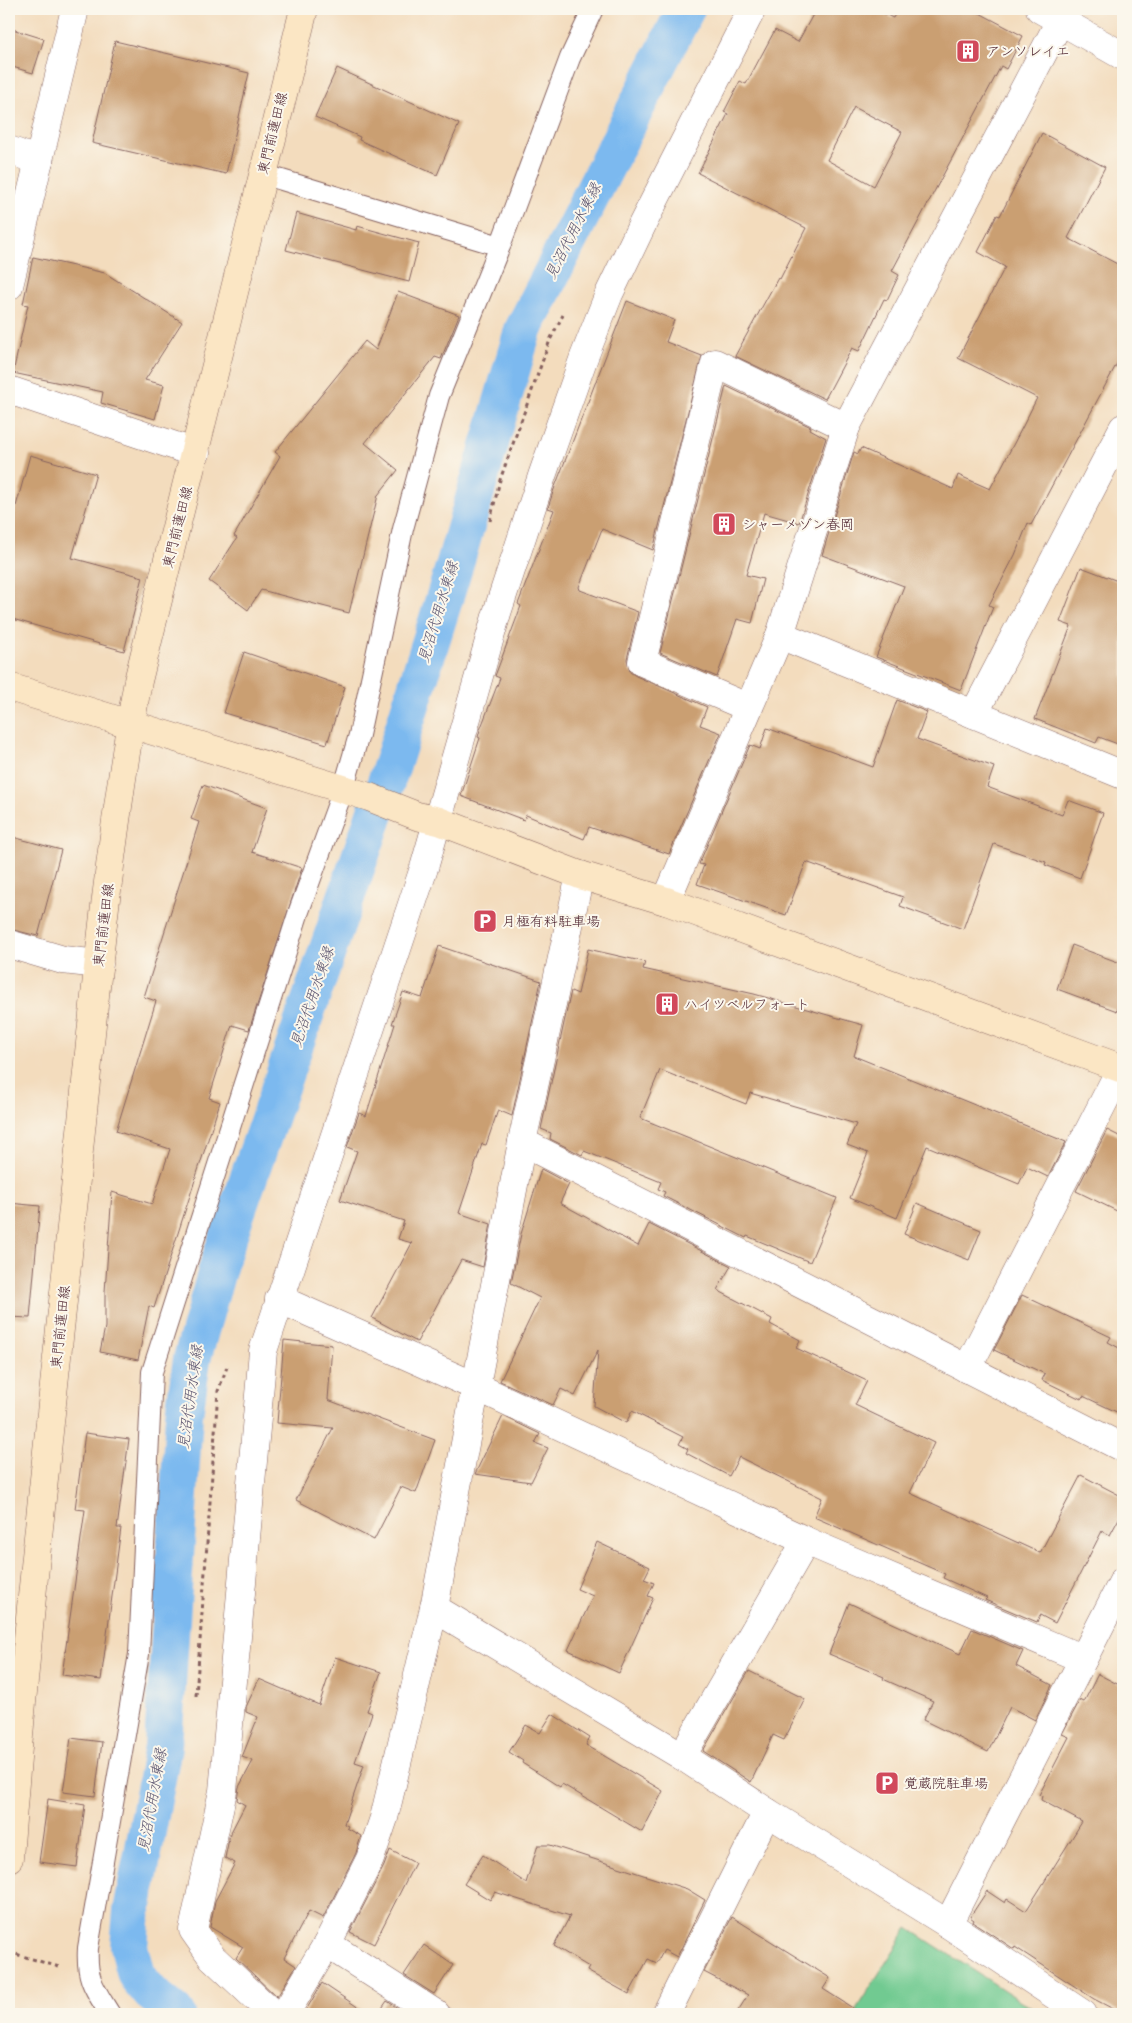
<svg xmlns="http://www.w3.org/2000/svg" width="1132" height="2023" viewBox="0 0 1132 2023" font-family="'Shantell Sans','Klee One',sans-serif">
  <style>
    .green { fill: #71ca91; stroke: #5e745e }
    .lines { fill: none; stroke-linecap: round; stroke-linejoin: round }
    .canal { stroke: #7cb9ef; stroke-width: 38 }
    .building { fill: #ca9f72; fill-rule: evenodd }
    .lane-casing { stroke: #85615e; stroke-width: 22 }
    .street-casing { stroke: #85615e; stroke-width: 29 }
    .secondary-casing { stroke: #85615e; stroke-width: 29 }
    .path { stroke: #85615e; stroke-width: 3; stroke-dasharray: 4 4; stroke-linecap: butt }
    .lane { stroke: #fff; stroke-width: 20 }
    .street { stroke: #fff; stroke-width: 28 }
    .secondary { stroke: #fbe6c4; stroke-width: 28 }
    .labels { text-anchor: middle; dominant-baseline: central; stroke-width: 4; stroke-linejoin: round; paint-order: stroke }
    .poi-label { font-size: 14px; fill: #4a1f2b; stroke: #fbf7ec; text-anchor: start }
    .street-label { font-size: 14px; fill: #4a1f2b; stroke: #fbf7ec }
    .water-label { font-size: 15px; font-style: italic; fill: #5c5570; stroke: #fbf7ec }
  </style>
  <rect width="100%" height="100%" fill="#fbf7ec"/>
  <filter id="ink" filterUnits="userSpaceOnUse"><feTurbulence type="fractalNoise" baseFrequency=".02" numOctaves="2"/><feDisplacementMap in="SourceGraphic" scale="10" xChannelSelector="R" yChannelSelector="G"/><feConvolveMatrix kernelMatrix="1 2 1 2 8 2 1 2 1" color-interpolation-filters="sRGB"/></filter>
  <filter id="wash" filterUnits="userSpaceOnUse"><feTurbulence type="fractalNoise" baseFrequency=".0096" numOctaves="4" result="noise"/><feDisplacementMap in="SourceGraphic" scale="20" xChannelSelector="R" yChannelSelector="G"/><feGaussianBlur stdDeviation="1.12" result="paint"/><feColorMatrix in="noise" values="0 0 0 0 0 0 0 0 0 0 0 0 0 0 0 0 0 1.4 0 .05"/><feComposite in="paint" operator="in"/></filter>
  <g filter="url(#wash)">
    <rect width="100%" height="100%" fill="#f3dcbd"/>
    <path class="green" d="M 908,1928 L 1041,2014 L 853,2014 Z"/>
    <g class="lines">
      <path class="canal" d="M 177,2014 L 151,1993 L 136,1975 L 129,1947 L 132,1911 L 163,1747 L 184,1415 L 192,1359 L 220,1260 L 393,762 L 451,577 L 523,330 L 686,9"/>
    </g>
    <g id="blocks">
      <g class="building">
        <path d="M 816,9 L 874,9 L 893,18 L 898,9 L 972,9 L 1023,36 L 1006,69 L 1001,66 L 892,271 L 899,275 L 887,300 L 884,299 L 859,351 L 852,348 L 825,399 L 735,356 L 778,278 L 780,279 L 806,228 L 698,173 L 728,114 L 724,112 L 740,81 L 746,84 L 775,30 L 798,42 ZM 854,107 L 902,132 L 874,186 L 827,160 Z"/>
        <path d="M 9,28 L 44,39 L 33,73 L 9,66 Z"/>
        <path d="M 115,41 L 249,73 L 226,174 L 92,143 Z"/>
        <path d="M 337,68 L 459,124 L 437,175 L 359,140 L 360,137 L 315,117 Z"/>
        <path d="M 1042,133 L 1105,167 L 1068,238 L 1123,267 L 1123,352 L 1031,525 L 1028,523 L 1015,555 L 989,605 L 993,607 L 961,690 L 876,657 L 904,586 L 822,555 L 854,452 L 858,454 L 861,448 L 953,489 L 958,475 L 990,489 L 1023,426 L 1037,398 L 958,358 L 1005,267 L 978,252 L 997,215 L 1000,216 Z"/>
        <path d="M 296,213 L 356,230 L 357,226 L 419,243 L 409,282 L 286,250 Z"/>
        <path d="M 33,257 L 105,273 L 182,322 L 145,380 L 164,385 L 155,419 L 101,403 L 103,392 L 13,373 L 28,305 L 23,304 Z"/>
        <path d="M 398,292 L 459,315 L 441,359 L 435,357 L 365,443 L 398,470 L 378,495 L 349,613 L 261,590 L 248,610 L 209,581 L 237,538 L 234,536 L 280,456 L 275,452 L 365,341 L 376,350 Z"/>
        <path d="M 627,301 L 674,320 L 666,342 L 702,356 L 653,550 L 602,529 L 579,587 L 580,590 L 638,612 L 627,659 L 630,672 L 636,676 L 707,707 L 700,725 L 721,733 L 669,854 L 589,827 L 584,839 L 526,815 L 524,820 L 461,796 L 480,738 L 478,737 L 480,730 L 500,678 L 495,676 L 521,606 L 518,604 L 554,510 L 548,508 L 553,492 Z"/>
        <path d="M 726,386 L 811,427 L 810,429 L 826,438 L 799,523 L 764,513 L 746,575 L 763,579 L 752,623 L 737,619 L 717,677 L 660,653 Z"/>
        <path d="M 30,455 L 96,474 L 72,558 L 143,577 L 124,651 L 9,618 L 9,532 Z"/>
        <path d="M 1081,567 L 1123,583 L 1123,746 L 1099,737 L 1096,743 L 1035,719 L 1071,626 L 1060,622 Z"/>
        <path d="M 244,652 L 345,687 L 327,744 L 224,713 Z"/>
        <path d="M 897,700 L 927,712 L 917,739 L 994,767 L 987,787 L 1062,815 L 1068,800 L 1103,813 L 1080,878 L 1045,865 L 1046,862 L 994,844 L 963,929 L 900,906 L 903,897 L 806,862 L 786,915 L 697,884 L 704,865 L 699,864 L 750,745 L 760,749 L 767,728 L 873,767 Z"/>
        <path d="M 203,785 L 267,808 L 252,852 L 302,868 L 249,1030 L 232,1025 L 209,1098 L 220,1102 L 154,1308 L 149,1306 L 138,1360 L 100,1352 L 105,1327 L 105,1292 L 112,1192 L 152,1204 L 170,1149 L 116,1131 L 156,1001 L 144,997 L 199,822 L 191,819 Z"/>
        <path d="M 9,836 L 61,850 L 38,936 L 9,929 Z"/>
        <path d="M 1072,945 L 1123,964 L 1123,993 L 1117,1011 L 1057,989 Z"/>
        <path d="M 439,946 L 541,981 L 512,1116 L 498,1110 L 486,1145 L 482,1144 L 459,1213 L 491,1224 L 483,1267 L 461,1260 L 417,1342 L 372,1318 L 412,1243 L 398,1239 L 404,1221 L 340,1200 L 357,1151 L 347,1147 L 359,1113 L 366,1116 L 395,1024 L 392,1024 L 403,992 L 422,998 Z"/>
        <path d="M 588,949 L 645,962 L 643,969 L 754,994 L 863,1025 L 854,1056 L 1066,1142 L 1048,1177 L 1027,1167 L 1019,1184 L 927,1146 L 897,1218 L 850,1198 L 868,1153 L 847,1145 L 856,1124 L 750,1093 L 746,1104 L 660,1070 L 640,1118 L 837,1198 L 810,1262 L 747,1236 L 746,1238 L 663,1196 L 665,1192 L 658,1189 L 661,1182 L 584,1151 L 582,1155 L 550,1139 L 551,1133 L 541,1129 L 571,991 L 578,994 Z"/>
        <path d="M 1107,1130 L 1123,1138 L 1123,1214 L 1076,1191 Z"/>
        <path d="M 541,1169 L 569,1184 L 560,1203 L 638,1246 L 649,1224 L 731,1266 L 717,1290 L 772,1319 L 770,1324 L 800,1340 L 796,1348 L 867,1381 L 855,1405 L 934,1443 L 910,1493 L 1040,1553 L 1081,1475 L 1123,1497 L 1123,1511 L 1110,1535 L 1102,1531 L 1055,1623 L 1040,1615 L 1037,1622 L 985,1600 L 987,1598 L 943,1578 L 945,1574 L 814,1517 L 822,1498 L 739,1457 L 729,1476 L 686,1453 L 688,1449 L 679,1444 L 683,1437 L 632,1411 L 626,1423 L 594,1406 L 598,1350 L 575,1396 L 561,1389 L 553,1405 L 500,1381 L 540,1298 L 511,1283 L 521,1234 Z"/>
        <path d="M 9,1203 L 40,1206 L 30,1318 L 9,1317 Z"/>
        <path d="M 917,1203 L 981,1230 L 969,1260 L 904,1234 Z"/>
        <path d="M 1022,1295 L 1111,1337 L 1108,1342 L 1123,1350 L 1123,1415 L 1083,1396 L 1081,1399 L 1042,1380 L 1045,1374 L 994,1350 Z"/>
        <path d="M 284,1340 L 332,1345 L 328,1400 L 435,1440 L 416,1493 L 401,1487 L 374,1540 L 296,1500 L 333,1428 L 277,1423 Z"/>
        <path d="M 503,1416 L 540,1434 L 535,1443 L 548,1448 L 531,1482 L 475,1474 Z"/>
        <path d="M 85,1433 L 129,1439 L 117,1528 L 121,1528 L 101,1680 L 62,1675 L 85,1510 L 75,1509 Z"/>
        <path d="M 597,1542 L 650,1567 L 644,1579 L 654,1583 L 648,1596 L 653,1598 L 619,1673 L 568,1650 L 593,1596 L 577,1589 Z"/>
        <path d="M 849,1603 L 960,1654 L 972,1629 L 1023,1651 L 1016,1666 L 1052,1685 L 1035,1720 L 1010,1707 L 988,1752 L 923,1720 L 933,1701 L 883,1679 L 884,1677 L 829,1654 Z"/>
        <path d="M 335,1657 L 381,1672 L 367,1711 L 372,1713 L 355,1762 L 364,1765 L 344,1824 L 348,1826 L 347,1828 L 361,1836 L 356,1853 L 323,1918 L 309,1911 L 284,1958 L 296,1966 L 277,1997 L 236,1958 L 243,1947 L 210,1927 L 215,1901 L 235,1863 L 225,1858 L 230,1834 L 245,1805 L 237,1800 L 239,1787 L 253,1761 L 242,1757 L 258,1717 L 246,1712 L 246,1707 L 259,1679 L 319,1705 Z"/>
        <path d="M 749,1671 L 805,1699 L 784,1740 L 773,1735 L 751,1782 L 703,1751 Z"/>
        <path d="M 1098,1674 L 1123,1687 L 1123,2014 L 1094,1999 L 1015,1947 L 1014,1949 L 1011,1947 L 973,1922 L 974,1920 L 970,1917 L 987,1891 L 1005,1903 L 1007,1899 L 1026,1911 L 1082,1822 L 1041,1800 L 1042,1796 L 1039,1795 L 1069,1737 L 1062,1734 L 1080,1700 L 1084,1702 Z"/>
        <path d="M 552,1714 L 590,1738 L 586,1745 L 663,1791 L 642,1832 L 562,1784 L 560,1787 L 522,1763 L 523,1761 L 509,1752 L 526,1725 L 540,1733 Z"/>
        <path d="M 71,1738 L 102,1742 L 95,1796 L 63,1792 Z"/>
        <path d="M 48,1799 L 85,1805 L 77,1867 L 39,1862 Z"/>
        <path d="M 538,1845 L 550,1845 L 687,1889 L 705,1900 L 677,1957 L 664,1950 L 657,1963 L 648,1959 L 629,1994 L 587,1971 L 589,1967 L 554,1946 L 570,1916 L 495,1892 L 490,1900 L 464,1884 L 483,1855 L 526,1883 Z"/>
        <path d="M 390,1850 L 415,1863 L 374,1944 L 350,1932 L 384,1866 Z"/>
        <path d="M 732,1917 L 830,1978 L 823,1989 L 862,2014 L 736,2014 L 748,1995 L 704,1972 Z"/>
        <path d="M 424,1945 L 453,1965 L 434,1994 L 404,1975 Z"/>
        <path d="M 322,1983 L 368,2014 L 309,2014 L 305,2012 Z"/>
        <path d="M 387,2001 L 407,2014 L 378,2014 Z"/>
      </g>
    </g>
  </g>
  <g filter="url(#ink)">
    <use href="#blocks" fill-opacity="0" stroke="#85615e" stroke-width="1"/>
    <g class="lines">
      <g class="lane-casing">
        <g id="lane">
          <path d="M 262,174 L 500,246"/>
          <path d="M 110,2014 C 94,1988 86,1979 88,1948 L 139,1654 L 152,1372 L 299,911 L 343,790 L 359,735 L 403,529 L 439,396 L 500,246 L 570,58 L 593,9"/>
        </g>
      </g>
      <g class="street-casing">
        <g id="street">
          <path d="M 1040,9 L 1123,56"/>
          <path d="M 9,150 L 39,161"/>
          <path d="M 9,286 L 75,9"/>
          <path d="M 9,390 L 196,453"/>
          <path d="M 780,635 L 1123,775"/>
          <path d="M 747,707 L 642,662 L 715,363 L 846,427"/>
          <path d="M 974,714 L 1123,428"/>
          <path d="M 666,901 L 780,635 L 846,427 L 1060,21"/>
          <path d="M 9,944 L 63,960 L 99,964"/>
          <path d="M 522,1142 L 1123,1448"/>
          <path d="M 279,1299 L 477,1387 L 806,1541 L 1083,1659"/>
          <path d="M 967,1369 L 1121,1068"/>
          <path d="M 434,1608 L 682,1756 L 767,1812 L 948,1924 L 1083,2014"/>
          <path d="M 682,1756 L 806,1541"/>
          <path d="M 948,1924 L 1123,1581"/>
          <path d="M 327,1944 L 436,2014"/>
          <path d="M 273,2014 L 212,1957 L 193,1930 L 223,1791 L 263,1351 L 424,868 L 497,613 L 542,476 L 584,357 L 609,294 L 643,223 L 752,9"/>
          <path d="M 285,2014 L 327,1944 L 370,1859 L 384,1818 L 434,1608 L 522,1142 L 580,875"/>
          <path d="M 666,2014 L 767,1812"/>
        </g>
      </g>
      <g class="secondary-casing">
        <g id="secondary">
          <path d="M 9,687 L 369,797 L 417,816 L 439,821 L 580,875 L 666,901 L 1123,1069"/>
          <path d="M 9,1858 C 25,1645 49,1432 72,1218 C 91,1039 106,858 138,681 L 304,9"/>
        </g>
      </g>
      <g class="path">
        <path d="M 490,521 L 500,480 L 550,340 L 563,315"/>
        <path d="M 196,1696 L 218,1391 L 227,1367"/>
        <path d="M 9,1952 L 59,1967"/>
      </g>
      <use href="#lane" class="lane"/>
      <use href="#street" class="street"/>
      <use href="#secondary" class="secondary"/>
    </g>
  </g>
  <defs>
    <g id="building-square" transform="scale(1.25)"><rect x="-9" y="-9" width="18" height="18" rx="4" fill="#d1495b" stroke="#fbf7ec"/><path d="M-4-6H4V6H1V3H-1V6H-4ZM-2.5-4.3h1.7v1.8h-1.7ZM.8-4.3h1.7v1.8H.8ZM-2.5-1h1.7V.8h-1.7ZM.8-1h1.7V.8H.8Z" fill="#fff"/></g>
    <g id="parking-square" transform="scale(1.25)"><rect x="-9" y="-9" width="18" height="18" rx="4" fill="#d1495b" stroke="#fbf7ec"/><path d="M-3.5-5.5H1a3.5 3.5 0 0 1 0 7H-1V5.5H-3.5ZM-1-3.4V-.6H.8a1.4 1.4 0 0 0 0-2.8Z" fill="#fff"/></g>
  </defs>
  <g fill-rule="evenodd">
    <use href="#building-square" x="968" y="51"/>
    <use href="#building-square" x="724" y="524"/>
    <use href="#parking-square" x="485" y="921"/>
    <use href="#building-square" x="667" y="1004"/>
    <use href="#parking-square" x="887" y="1783"/>
  </g>
  <g class="labels">
    <g class="poi-label">
      <text x="986" y="51">アンソレイエ</text>
      <text x="742" y="524">シャーメゾン春岡</text>
      <text x="502" y="921">月極有料駐車場</text>
      <text x="684" y="1004">ハイツベルフォート</text>
      <text x="904" y="1783">覚蔵院駐車場</text>
    </g>
    <g class="street-label">
      <text transform="translate(272 133) rotate(-76)">東門前蓮田線</text>
      <text transform="translate(177 527) rotate(-76)">東門前蓮田線</text>
      <text transform="translate(103 925) rotate(-83)">東門前蓮田線</text>
      <text transform="translate(60 1327) rotate(-84)">東門前蓮田線</text>
    </g>
    <g class="water-label">
      <text transform="translate(573 231) rotate(-63)">見沼代用水東縁</text>
      <text transform="translate(438 612) rotate(-73)">見沼代用水東縁</text>
      <text transform="translate(312 997) rotate(-71)">見沼代用水東縁</text>
      <text transform="translate(190 1397) rotate(-82)">見沼代用水東縁</text>
      <text transform="translate(152 1800) rotate(-80)">見沼代用水東縁</text>
    </g>
  </g>
  <rect width="1132" height="2023" fill="none" stroke="#fbf7ec" stroke-width="30"/>
</svg>
